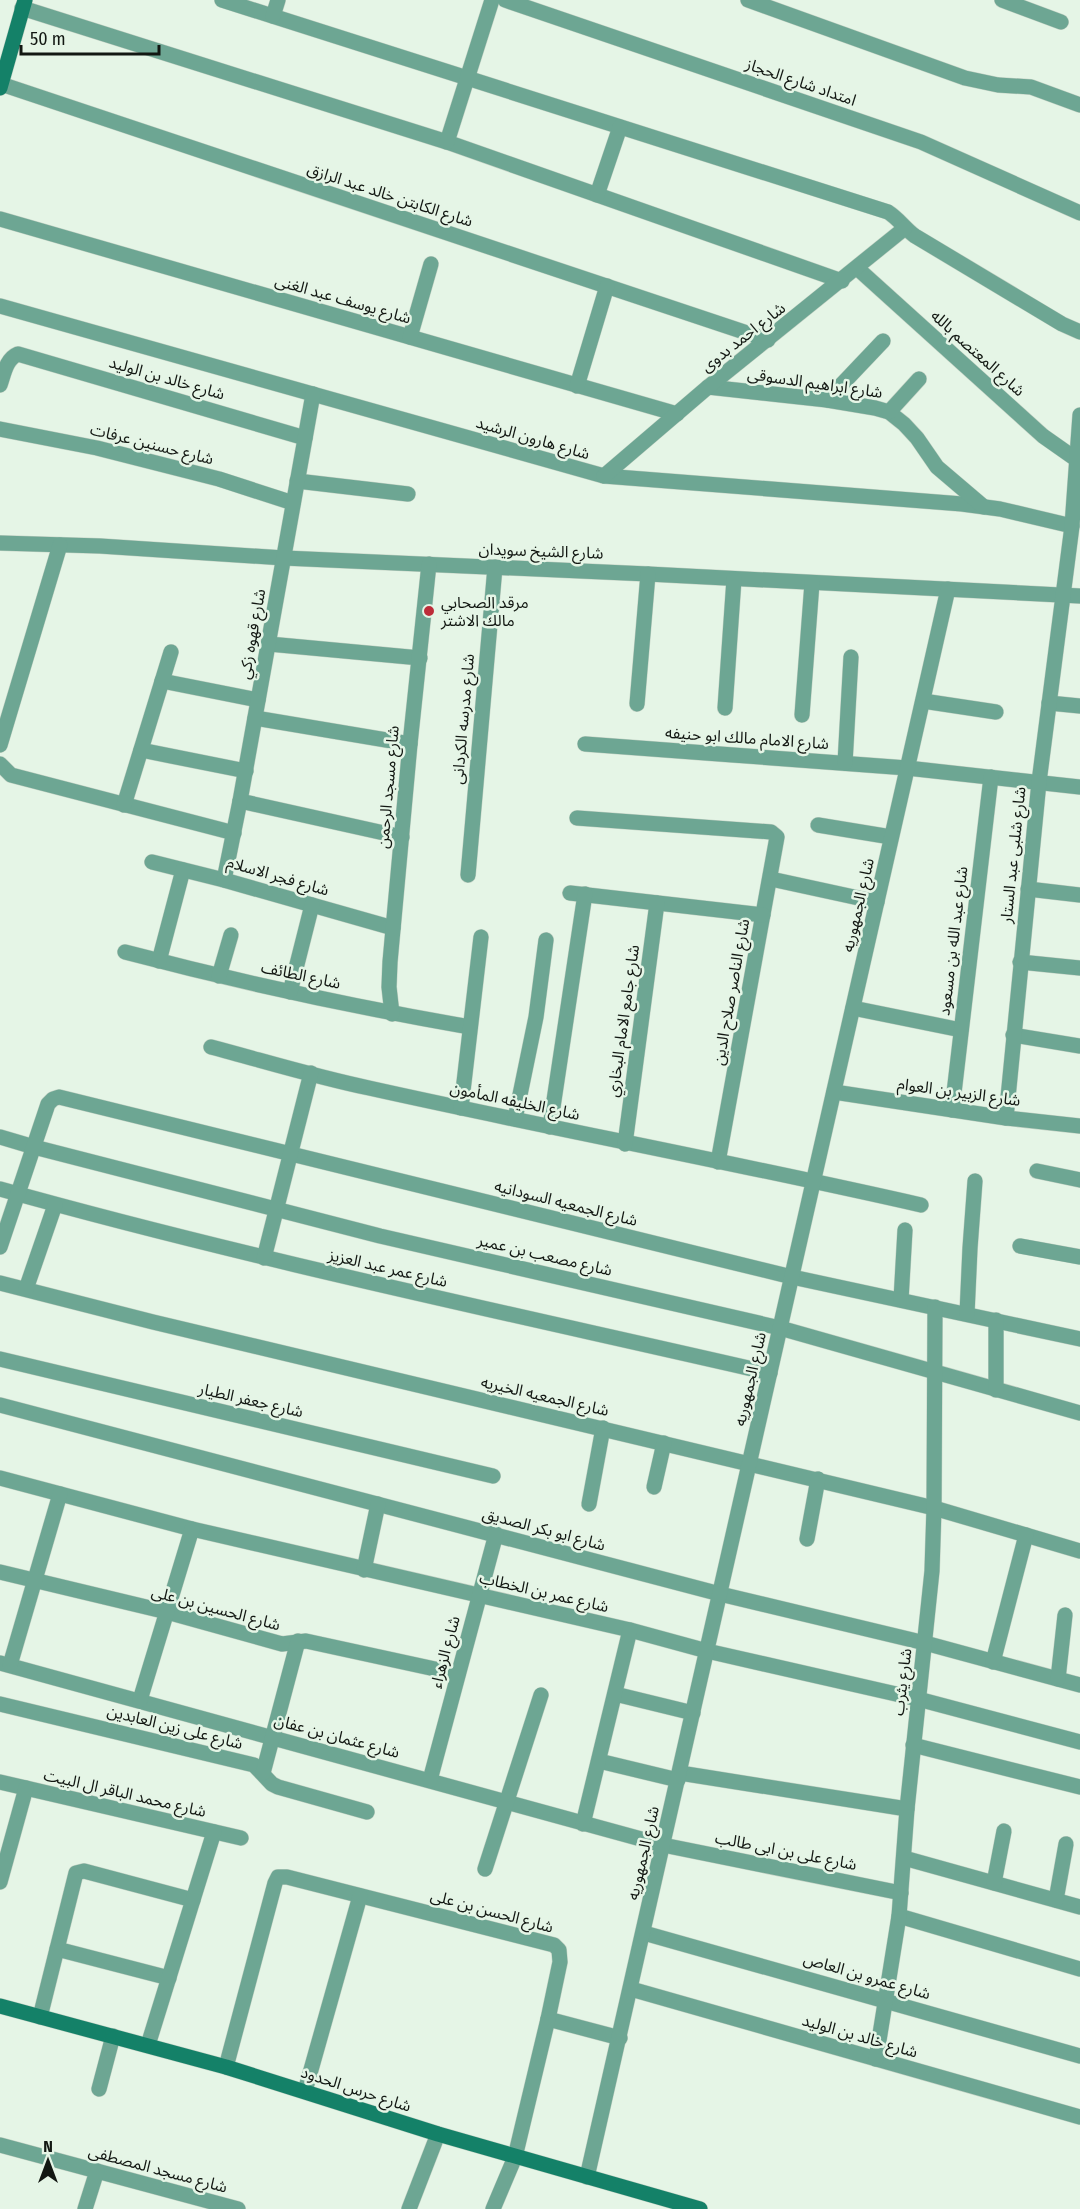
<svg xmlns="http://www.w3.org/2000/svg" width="1080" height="2209" viewBox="0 0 1080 2209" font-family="'Fira Sans Condensed','Noto Sans Arabic',sans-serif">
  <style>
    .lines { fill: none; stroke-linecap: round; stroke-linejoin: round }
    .street-casing { stroke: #c3d1c4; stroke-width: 16 }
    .secondary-casing { stroke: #c3d1c4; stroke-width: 16 }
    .street { stroke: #6da693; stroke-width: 15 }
    .secondary { stroke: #148168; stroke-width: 15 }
    .poi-dot { fill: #bd2c39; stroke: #e5f5e6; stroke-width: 2 }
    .labels { text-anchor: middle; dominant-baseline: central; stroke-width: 5; stroke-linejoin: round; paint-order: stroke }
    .street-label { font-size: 16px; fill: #121712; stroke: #e5f5e6 }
    .poi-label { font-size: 16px; fill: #121712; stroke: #e5f5e6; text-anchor: start }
  </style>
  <rect width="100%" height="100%" fill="#e5f5e6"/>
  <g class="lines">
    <g class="street-casing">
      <g id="street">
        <path d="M 222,0 L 888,212 C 899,219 905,229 915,236 L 1062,324 L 1080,332"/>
        <path d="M 505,0 L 921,142 L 1080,213"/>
        <path d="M 748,0 L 965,78 L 998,85 L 1031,87 L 1080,105"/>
        <path d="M 1002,0 L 1061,22"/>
        <path d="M 22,8 L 447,142 L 842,281"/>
        <path d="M 273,16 L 278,0"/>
        <path d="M 1,84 L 768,340"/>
        <path d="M 447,142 L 492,0"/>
        <path d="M 597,195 L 620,127"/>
        <path d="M 0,219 L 677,414"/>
        <path d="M 857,268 L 1043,436 L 1080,462"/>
        <path d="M 0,306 L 604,476 L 962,504 L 1000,509 L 1072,526"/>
        <path d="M 410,337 L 431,264"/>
        <path d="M 0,385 C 4,374 6,359 18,354 L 305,438"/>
        <path d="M 577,386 L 607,286"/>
        <path d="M 708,387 L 827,400 L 875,408 L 889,412 L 904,424 L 917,438 L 937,467 L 984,507"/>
        <path d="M 827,400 L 883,341"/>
        <path d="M 889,412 L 919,379"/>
        <path d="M 0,429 L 97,448 L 219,479 L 293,503"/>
        <path d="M 604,476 L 708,387 L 905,228"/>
        <path d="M 297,481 L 408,494"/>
        <path d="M 0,543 L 100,546 L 284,558 L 648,574 L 1080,596"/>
        <path d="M 269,644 L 420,658"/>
        <path d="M 162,681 L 258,700"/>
        <path d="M 923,701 L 996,712"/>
        <path d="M 1049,703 L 1080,706"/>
        <path d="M 637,704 L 648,574"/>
        <path d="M 725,708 L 734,579"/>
        <path d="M 802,715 L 812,583"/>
        <path d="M 255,718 L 410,744"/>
        <path d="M 585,744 L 907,768 L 1080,787"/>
        <path d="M 0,745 L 60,545"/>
        <path d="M 141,750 L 246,771"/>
        <path d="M 845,763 L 851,657"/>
        <path d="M 0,764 L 11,775 L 234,833"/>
        <path d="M 240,801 L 402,837"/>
        <path d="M 124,805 L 171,652"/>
        <path d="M 577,818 L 771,832 L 777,837 L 718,1162"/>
        <path d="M 818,825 L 891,837"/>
        <path d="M 152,862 L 224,880 L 393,928"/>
        <path d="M 468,875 L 495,567"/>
        <path d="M 771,879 L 877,902"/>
        <path d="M 224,880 L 240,801 L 313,394"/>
        <path d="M 1028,889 L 1080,895"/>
        <path d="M 570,893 L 763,915"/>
        <path d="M 125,952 C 239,982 354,1007 470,1027"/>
        <path d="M 159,961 L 183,870"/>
        <path d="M 1020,962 L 1080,968"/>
        <path d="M 219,976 L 231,935"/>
        <path d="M 290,992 L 312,905"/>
        <path d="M 853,1008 L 961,1030"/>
        <path d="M 392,1014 L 389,987 L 390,962 L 410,744 L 429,564"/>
        <path d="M 1013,1035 L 1080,1046"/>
        <path d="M 211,1047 C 264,1061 316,1077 369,1088 C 553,1129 737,1163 921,1205"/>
        <path d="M 834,1092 L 1006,1118 L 1080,1126"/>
        <path d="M 461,1108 L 481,937"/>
        <path d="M 952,1110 L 991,777"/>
        <path d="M 1006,1118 L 1039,782 L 1072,526 L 1080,415"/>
        <path d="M 515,1119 L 536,1017 L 546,940"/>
        <path d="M 550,1127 L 585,894"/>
        <path d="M 0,1137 L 34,1147 L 380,1236 L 780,1328 L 1080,1413"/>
        <path d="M 625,1144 L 657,903"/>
        <path d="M 1037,1171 L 1080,1180"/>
        <path d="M 0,1189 C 254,1260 513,1314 770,1373"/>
        <path d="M 1020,1246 L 1080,1257"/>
        <path d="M 0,1247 L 48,1104 L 53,1099 L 59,1097 L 792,1277 L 1080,1339"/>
        <path d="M 264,1258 L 311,1073"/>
        <path d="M 0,1283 L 153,1322 L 934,1508 L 1080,1551"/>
        <path d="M 26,1289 L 55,1205"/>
        <path d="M 901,1300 L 905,1230"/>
        <path d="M 967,1314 L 970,1248 L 975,1181"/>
        <path d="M 996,1320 L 996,1390"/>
        <path d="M 0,1359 L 493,1476"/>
        <path d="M 0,1405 L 720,1594 L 925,1643 L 1080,1685"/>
        <path d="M 0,1478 L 192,1529 L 630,1630 L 707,1651 L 918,1699 L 1080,1742"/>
        <path d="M 654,1487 L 664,1443"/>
        <path d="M 589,1504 L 603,1428"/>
        <path d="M 807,1539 L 818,1479"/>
        <path d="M 364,1570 L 378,1504"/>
        <path d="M 0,1572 L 167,1612 L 282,1644 L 306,1641 L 458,1674"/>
        <path d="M 993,1662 L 1026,1535"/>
        <path d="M 0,1663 L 663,1845 L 901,1893"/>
        <path d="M 10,1665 L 60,1494"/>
        <path d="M 1058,1679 L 1065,1615"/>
        <path d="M 615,1694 L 693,1713"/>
        <path d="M 140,1700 L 192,1529"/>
        <path d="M 0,1704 L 254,1765 L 272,1784 L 278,1787 L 367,1812"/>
        <path d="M 913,1745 L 1080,1787"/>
        <path d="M 599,1761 L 678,1780"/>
        <path d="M 263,1773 L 298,1641"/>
        <path d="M 680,1773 L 907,1809"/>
        <path d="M 430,1780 L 496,1534"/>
        <path d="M 0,1782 L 241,1838"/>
        <path d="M 583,1824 L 630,1630"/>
        <path d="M 904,1858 L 1080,1907"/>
        <path d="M 485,1869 L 541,1695"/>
        <path d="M 0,1882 L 26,1788"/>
        <path d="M 994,1883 L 1004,1831"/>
        <path d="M 1056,1900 L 1066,1844"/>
        <path d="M 899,1916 L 1080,1969"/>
        <path d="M 644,1933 L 1080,2056"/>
        <path d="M 57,1949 L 169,1978"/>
        <path d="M 631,1989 L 1080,2117"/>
        <path d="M 40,2017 L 76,1873 L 84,1871 L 193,1900"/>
        <path d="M 548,2019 L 620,2038"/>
        <path d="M 148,2045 L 214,1832"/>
        <path d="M 876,2059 L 899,1916 L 907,1809 L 932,1571 L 934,1508 L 935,1307"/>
        <path d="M 226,2067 L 275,1883 L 278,1877 L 287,1877 L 554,1945 L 559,1950 L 560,1962 L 548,2019 L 515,2157 L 493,2209"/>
        <path d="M 99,2089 L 113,2036"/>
        <path d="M 305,2091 L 360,1896"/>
        <path d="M 0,2145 L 238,2209"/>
        <path d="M 587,2177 L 948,589"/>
        <path d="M 85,2209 L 97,2171"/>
        <path d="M 409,2209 L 438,2134"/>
      </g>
    </g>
    <g class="secondary-casing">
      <g id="secondary">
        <path d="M 0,88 L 25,0"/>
        <path d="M 0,2006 L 226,2067 L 438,2134 L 700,2209"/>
      </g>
    </g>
    <use href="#street" class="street"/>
    <use href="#secondary" class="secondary"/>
  </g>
  <circle class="poi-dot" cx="429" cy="611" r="6"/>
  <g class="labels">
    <g class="street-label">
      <text transform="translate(801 82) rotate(19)">امتداد شارع الحجاز</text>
      <text transform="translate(390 195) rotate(18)">شارع الكابتن خالد عبد الرازق</text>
      <text transform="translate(343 299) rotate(16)">شارع يوسف عبد الغنى</text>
      <text transform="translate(743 337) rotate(-38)">شارع احمد بدوى</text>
      <text transform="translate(978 353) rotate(42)">شارع المعتصم بالله</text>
      <text transform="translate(167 378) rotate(16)">شارع خالد بن الوليد</text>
      <text transform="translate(815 383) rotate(8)">شارع ابراهيم الدسوقى</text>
      <text transform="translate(533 438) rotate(16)">شارع هارون الرشيد</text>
      <text transform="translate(152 444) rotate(14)">شارع حسنين عرفات</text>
      <text transform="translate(541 551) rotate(2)">شارع الشيخ سويدان</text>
      <text transform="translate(252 634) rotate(-80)">شارع قهوه زكي</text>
      <text transform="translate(463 719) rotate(-85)">شارع مدرسه الكردانى</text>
      <text transform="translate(747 738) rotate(4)">شارع الامام مالك ابو حنيفه</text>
      <text transform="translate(388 787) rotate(-85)">شارع مسجد الرحمن</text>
      <text transform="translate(1013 855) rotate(-84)">شارع شلبى عبد الستار</text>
      <text transform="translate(278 876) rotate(16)">شارع فجر الاسلام</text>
      <text transform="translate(858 905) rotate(-77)">شارع الجمهوريه</text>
      <text transform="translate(953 941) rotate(-83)">شارع عبد الله بن مسعود</text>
      <text transform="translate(301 975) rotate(12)">شارع الطائف</text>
      <text transform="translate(731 992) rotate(-80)">شارع الناصر صلاح الدين</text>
      <text transform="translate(623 1021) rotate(-82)">شارع جامع الامام البخاري</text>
      <text transform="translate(959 1092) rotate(8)">شارع الزبير بن العوام</text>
      <text transform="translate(515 1101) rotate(12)">شارع الخليفه المأمون</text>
      <text transform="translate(566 1203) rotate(14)">شارع الجمعيه السودانيه</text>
      <text transform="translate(545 1255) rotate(13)">شارع مصعب بن عمير</text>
      <text transform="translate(388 1268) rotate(13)">شارع عمر عبد العزيز</text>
      <text transform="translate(750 1379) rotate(-77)">شارع الجمهوريه</text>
      <text transform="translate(545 1396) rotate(13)">شارع الجمعيه الخيريه</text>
      <text transform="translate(251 1400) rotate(13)">شارع جعفر الطيار</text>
      <text transform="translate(544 1529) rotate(15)">شارع ابو بكر الصديق</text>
      <text transform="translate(544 1592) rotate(13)">شارع عمر بن الخطاب</text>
      <text transform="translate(216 1608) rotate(15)">شارع الحسين بن على</text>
      <text transform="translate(445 1652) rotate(-75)">شارع الزهراء</text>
      <text transform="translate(902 1682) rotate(-83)">شارع يثرب</text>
      <text transform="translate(175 1727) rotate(14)">شارع على زين العابدين</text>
      <text transform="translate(337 1736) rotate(15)">شارع عثمان بن عفان</text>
      <text transform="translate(125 1793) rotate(13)">شارع محمد الباقر ال البيت</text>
      <text transform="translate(786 1851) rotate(11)">شارع على بن ابى طالب</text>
      <text transform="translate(643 1853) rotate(-77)">شارع الجمهوريه</text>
      <text transform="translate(492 1911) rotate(15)">شارع الحسن بن على</text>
      <text transform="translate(867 1976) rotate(16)">شارع عمرو بن العاص</text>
      <text transform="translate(860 2036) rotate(16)">شارع خالد بن الوليد</text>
      <text transform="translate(356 2089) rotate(18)">شارع حرس الحدود</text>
      <text transform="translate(158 2169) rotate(15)">شارع مسجد المصطفى</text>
    </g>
    <g class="poi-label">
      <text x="441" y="602">مرقد الصحابي<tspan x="441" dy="18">مالك الاشتر</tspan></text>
    </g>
  </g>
  <g transform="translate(48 2161)" stroke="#e5f5e6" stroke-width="4.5" paint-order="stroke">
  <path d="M0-4.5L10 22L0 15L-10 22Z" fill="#121712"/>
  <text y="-9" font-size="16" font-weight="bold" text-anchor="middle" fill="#121712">N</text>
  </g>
  <path d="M21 45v9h138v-9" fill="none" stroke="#121712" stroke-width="3"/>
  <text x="30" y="45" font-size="18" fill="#121712" stroke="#e5f5e6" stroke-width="4.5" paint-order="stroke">50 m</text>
</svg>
